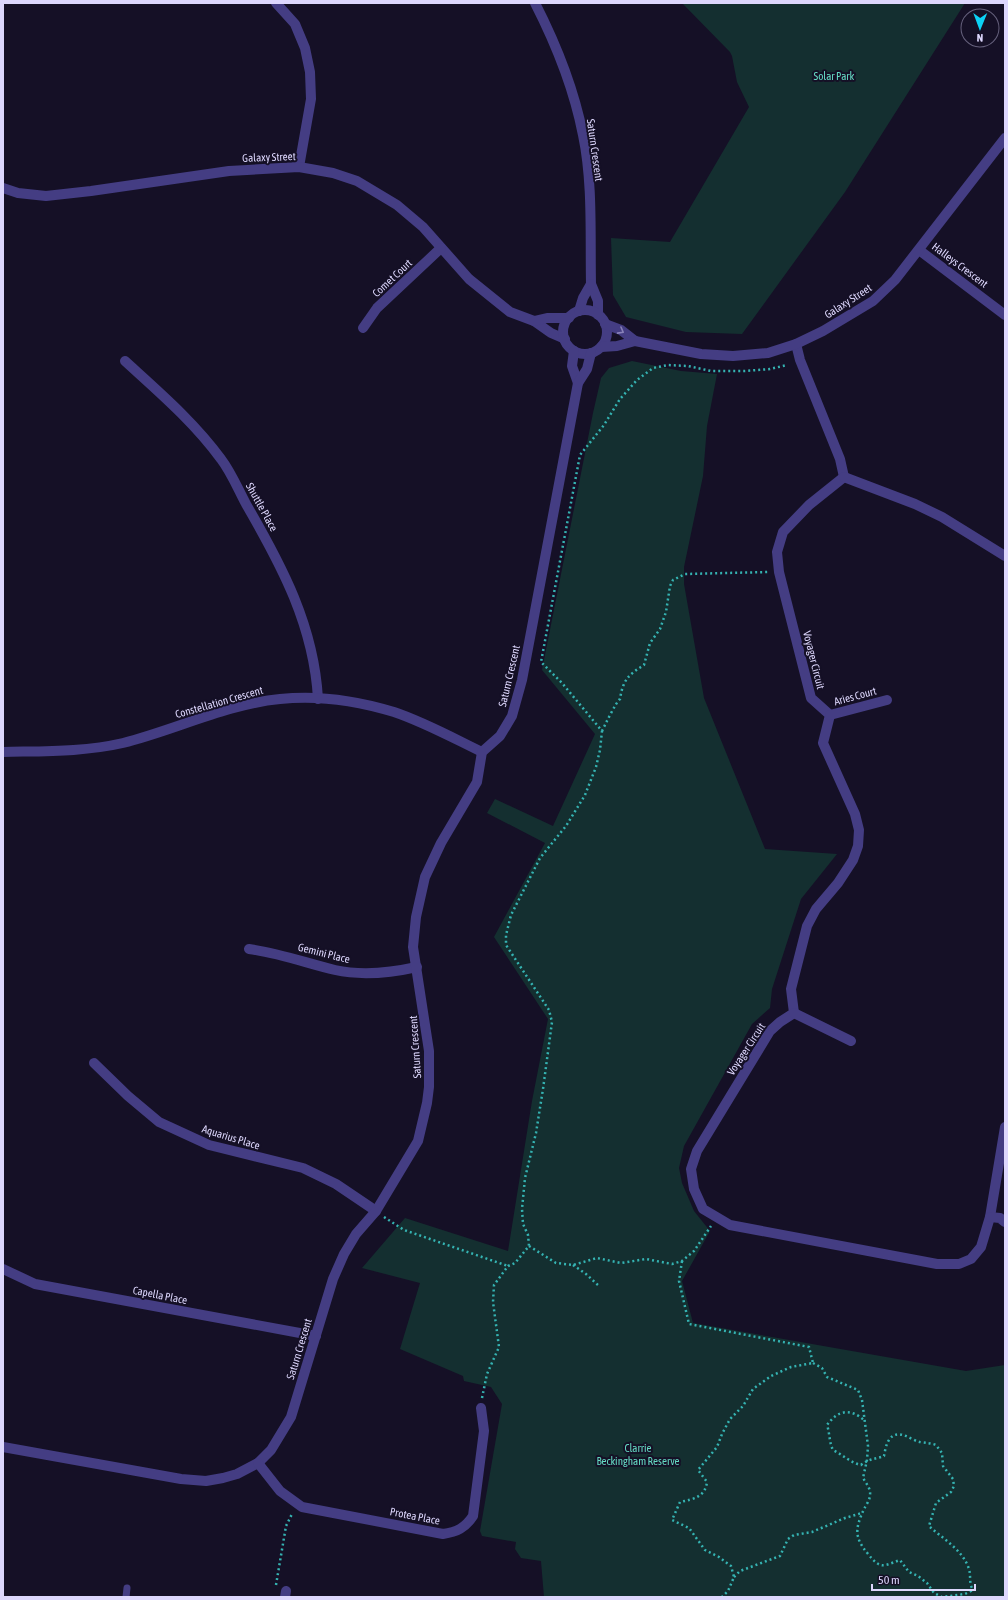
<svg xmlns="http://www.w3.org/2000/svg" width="1008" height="1600" viewBox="0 0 1008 1600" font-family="'Asap Condensed',sans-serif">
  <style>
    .green { fill: #142f30 }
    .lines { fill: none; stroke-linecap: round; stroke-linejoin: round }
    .path { stroke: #35b3b2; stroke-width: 2.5; stroke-dasharray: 2 3; stroke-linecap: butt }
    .service { stroke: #443d83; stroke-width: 7 }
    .minor { stroke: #443d83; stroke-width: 10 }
    .oneway { stroke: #8982ba }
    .labels { text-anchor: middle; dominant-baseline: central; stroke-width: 4; stroke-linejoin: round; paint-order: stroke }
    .park-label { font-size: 11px; fill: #65dbc4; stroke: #151026 }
    .street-label { font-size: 11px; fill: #ddd7fd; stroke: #151026 }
  </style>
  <rect width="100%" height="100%" fill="#151026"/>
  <g class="green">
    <path d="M 682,3 L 965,3 L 845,192 L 742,334 L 686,332 L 626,317 L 613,295 L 611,238 L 670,242 L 749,107 L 737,82 L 732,56 L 730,52 Z"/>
    <path d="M 632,361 L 681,371 L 717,374 L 707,426 L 703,476 L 684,567 L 684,584 L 704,698 L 765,849 L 837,854 L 801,899 L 772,989 L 770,1008 L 752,1024 L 684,1146 L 679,1168 L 682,1183 L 694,1211 L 710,1231 L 682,1281 L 693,1323 L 966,1371 L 1005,1365 L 1005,1597 L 544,1597 L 541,1561 L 521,1558 L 515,1549 L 516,1542 L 482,1536 L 480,1531 L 502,1404 L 491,1387 L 464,1381 L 463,1376 L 400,1349 L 420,1283 L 362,1268 L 405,1218 L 508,1251 L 532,1101 L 548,1019 L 494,937 L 545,843 L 487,813 L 495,799 L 553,826 L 595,734 L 542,670 L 593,413 L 601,378 L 609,368 Z"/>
  </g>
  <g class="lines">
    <g class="path">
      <path d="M 602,731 C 605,725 616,702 620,699 C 623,680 628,675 644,665 L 650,643 L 660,629 L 666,612 L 670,586 L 673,580 L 685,574 L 768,572"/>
      <path d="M 384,1217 L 404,1230 L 508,1266"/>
      <path d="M 529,1246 L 556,1263 L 573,1265 L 597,1258 L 621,1263 L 646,1259 L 672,1264 L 682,1261 L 694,1251 L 711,1226"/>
      <path d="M 682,1261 L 679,1281 L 689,1324 L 809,1347 L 813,1363 L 791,1367 L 771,1376 L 753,1389 L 743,1406 L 730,1419 L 722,1434 L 717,1447 L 698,1470 L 707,1482 C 705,1497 694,1499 680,1502 L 672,1520 L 689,1528 L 705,1550 L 719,1557 L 731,1566 L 734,1577 L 728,1591 L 722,1597"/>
      <path d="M 573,1265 L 586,1274 L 599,1286"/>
      <path d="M 813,1363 L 822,1368 L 827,1377 L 858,1390 L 862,1400 L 868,1446 L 867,1460 L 863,1478 C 866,1483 871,1489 870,1495 C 870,1500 866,1505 864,1509 C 855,1529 854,1537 868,1554 C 881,1570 883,1566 900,1560 L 909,1572 L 918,1576 L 927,1583 L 934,1593 L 942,1597 L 965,1594 L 971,1591 L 972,1588 C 969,1582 971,1576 969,1569 C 963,1550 943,1539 929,1526 L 936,1503 L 951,1492 L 954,1486 L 953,1479 L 943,1466 L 942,1453 L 936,1445 C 931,1443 926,1443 920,1442 C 910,1440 898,1427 889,1440 C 886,1444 885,1451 884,1456 C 876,1459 868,1459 861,1465 C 851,1463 843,1455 833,1450 C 829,1442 830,1434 827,1425 C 838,1410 850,1408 864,1420"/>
      <path d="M 482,1398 L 487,1374 L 499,1347 L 493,1302 L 494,1285 L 508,1266 L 515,1263 L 529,1246 L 528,1235 L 523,1224 L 522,1209 L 525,1178 L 536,1133 L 543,1089 L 552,1022 L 549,1010 L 506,945 L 506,935 L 511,915 L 540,858 L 566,826 L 585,795 L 596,767 L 600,750 L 602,731 L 562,683 L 541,662 L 580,455 L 604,425 L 620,399 L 637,380 L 653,368 L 668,365 L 688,366 L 711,371 L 745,371 L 770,369 L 787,365"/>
      <path d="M 734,1577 L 740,1571 L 780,1556 L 788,1539 L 794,1535 L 812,1532 L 845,1518 L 862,1513"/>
      <path d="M 276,1585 L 286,1526 L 292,1514"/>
    </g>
    <path class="service" d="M 126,1597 L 127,1588"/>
    <g class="minor">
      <path d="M 276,3 L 295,24 L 305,48 L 310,72 L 311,99 L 299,167"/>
      <path d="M 535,3 C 556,44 574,89 583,135 C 593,183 590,235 591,284 L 598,301 L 598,315"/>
      <path d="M 3,188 L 18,193 L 46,196 L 91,191 L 229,171 L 299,167 L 333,173 L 357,181 L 397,205 L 423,227 L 469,279 L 510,312 L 534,321 L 551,333 L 565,339"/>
      <path d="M 919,250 L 1005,315"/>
      <circle cx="585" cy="332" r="22"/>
      <path d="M 579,311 L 583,298 L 591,284"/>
      <path d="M 534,321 L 547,318 L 569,318"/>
      <path d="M 605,324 L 621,330 L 635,341"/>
      <path d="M 363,328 L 377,308 L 441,248"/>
      <path d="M 796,344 L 800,360 L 840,459 L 844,477"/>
      <path d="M 601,347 L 617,346 L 635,341 L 701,354 L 733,356 L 768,353 L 796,344 L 823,331 L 873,301 L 895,280 L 1005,138"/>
      <path d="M 574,351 L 572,366 L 578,383"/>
      <path d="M 125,361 C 159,392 194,422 221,459 C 231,472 238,489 246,504 C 282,566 314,626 318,699"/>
      <path d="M 844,477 L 809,505 L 783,532 L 777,552 L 779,572 L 811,698 L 830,715 L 823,743 L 855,814 L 859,830 L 858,846 L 853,860 L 838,883 L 816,909 L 807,926 L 791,989 L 794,1013 L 780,1022 L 770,1031 L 697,1151 L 691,1169 L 694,1189 L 703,1209 L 730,1225 L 937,1264 L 959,1264 L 971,1259 L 981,1247 L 990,1217 L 1005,1127"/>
      <path d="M 844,477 L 915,504 L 942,517 L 1005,556"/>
      <path d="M 830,715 L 887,700"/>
      <path d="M 3,752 C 43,751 84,752 123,743 C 175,730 227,704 280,699 C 317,695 358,701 394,712 C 424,722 453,738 482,752"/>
      <path d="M 249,949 C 279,953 306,963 335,970 C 362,976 390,973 417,967"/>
      <path d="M 794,1013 L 851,1041"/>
      <path d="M 94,1063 L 128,1096 L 159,1122 L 209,1145 L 303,1168 L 336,1184 L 376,1211"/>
      <path d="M 990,1217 L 1000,1218 L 1005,1222"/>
      <path d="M 3,1269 L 35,1284 L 316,1336"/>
      <path d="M 3,1447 L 181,1479 L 206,1481 L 223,1478 L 237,1474 L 258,1463 L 271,1450 L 291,1417 L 333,1279 L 344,1254 L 356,1234 L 376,1211 L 418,1141 L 427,1103 L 429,1087 L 429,1051 L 413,947 L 416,917 L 425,877 L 441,843 L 477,782 L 482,752 L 500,736 L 512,716 L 522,680 L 578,383 L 587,369 L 591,353"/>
      <path d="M 258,1463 L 280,1491 L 302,1507 L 443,1534 C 457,1532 465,1528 473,1516 L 484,1431 L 481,1408"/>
      <path d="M 285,1597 L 286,1591"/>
    </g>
  </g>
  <defs><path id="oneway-chevron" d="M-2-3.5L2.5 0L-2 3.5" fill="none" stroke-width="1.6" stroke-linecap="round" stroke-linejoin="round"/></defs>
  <use class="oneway" href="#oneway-chevron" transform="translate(621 331) rotate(29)"/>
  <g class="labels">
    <g class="park-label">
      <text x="834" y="76">Solar Park</text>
      <text x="638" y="1448">Clarrie<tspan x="638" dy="13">Beckingham Reserve</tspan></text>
    </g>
    <g class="street-label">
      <text transform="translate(595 150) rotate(82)">Saturn Crescent</text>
      <text transform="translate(269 157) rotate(-2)">Galaxy Street</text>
      <text transform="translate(960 265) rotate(37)">Halleys Crescent</text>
      <text transform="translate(392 278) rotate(-43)">Comet Court</text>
      <text transform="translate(848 301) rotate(-33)">Galaxy Street</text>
      <text transform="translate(262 507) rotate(61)">Shuttle Place</text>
      <text transform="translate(814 660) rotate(76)">Voyager Circuit</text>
      <text transform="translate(509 676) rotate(-77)">Saturn Crescent</text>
      <text transform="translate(855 696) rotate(-15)">Aries Court</text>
      <text transform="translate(219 702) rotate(-16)">Constellation Crescent</text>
      <text transform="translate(324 953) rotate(14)">Gemini Place</text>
      <text transform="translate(415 1047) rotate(-94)">Saturn Crescent</text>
      <text transform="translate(746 1049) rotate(-57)">Voyager Circuit</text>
      <text transform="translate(231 1137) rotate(17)">Aquarius Place</text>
      <text transform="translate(160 1295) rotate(11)">Capella Place</text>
      <text transform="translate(299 1349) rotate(-73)">Saturn Crescent</text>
      <text transform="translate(415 1516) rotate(11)">Protea Place</text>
    </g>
  </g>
  <rect width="1008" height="1600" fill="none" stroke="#ddd7fd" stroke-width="8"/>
  <g transform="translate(980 28) rotate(181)"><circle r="19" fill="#151026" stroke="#65607c"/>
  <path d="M0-3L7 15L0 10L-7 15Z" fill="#0cd1f5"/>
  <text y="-6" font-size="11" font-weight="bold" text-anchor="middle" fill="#ddd7fd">N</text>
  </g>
  <path d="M872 1584v6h103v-6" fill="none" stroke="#ddd7fd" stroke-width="2"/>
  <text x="878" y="1584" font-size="12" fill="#ddd7fd" stroke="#151026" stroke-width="3" paint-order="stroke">50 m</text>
</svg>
